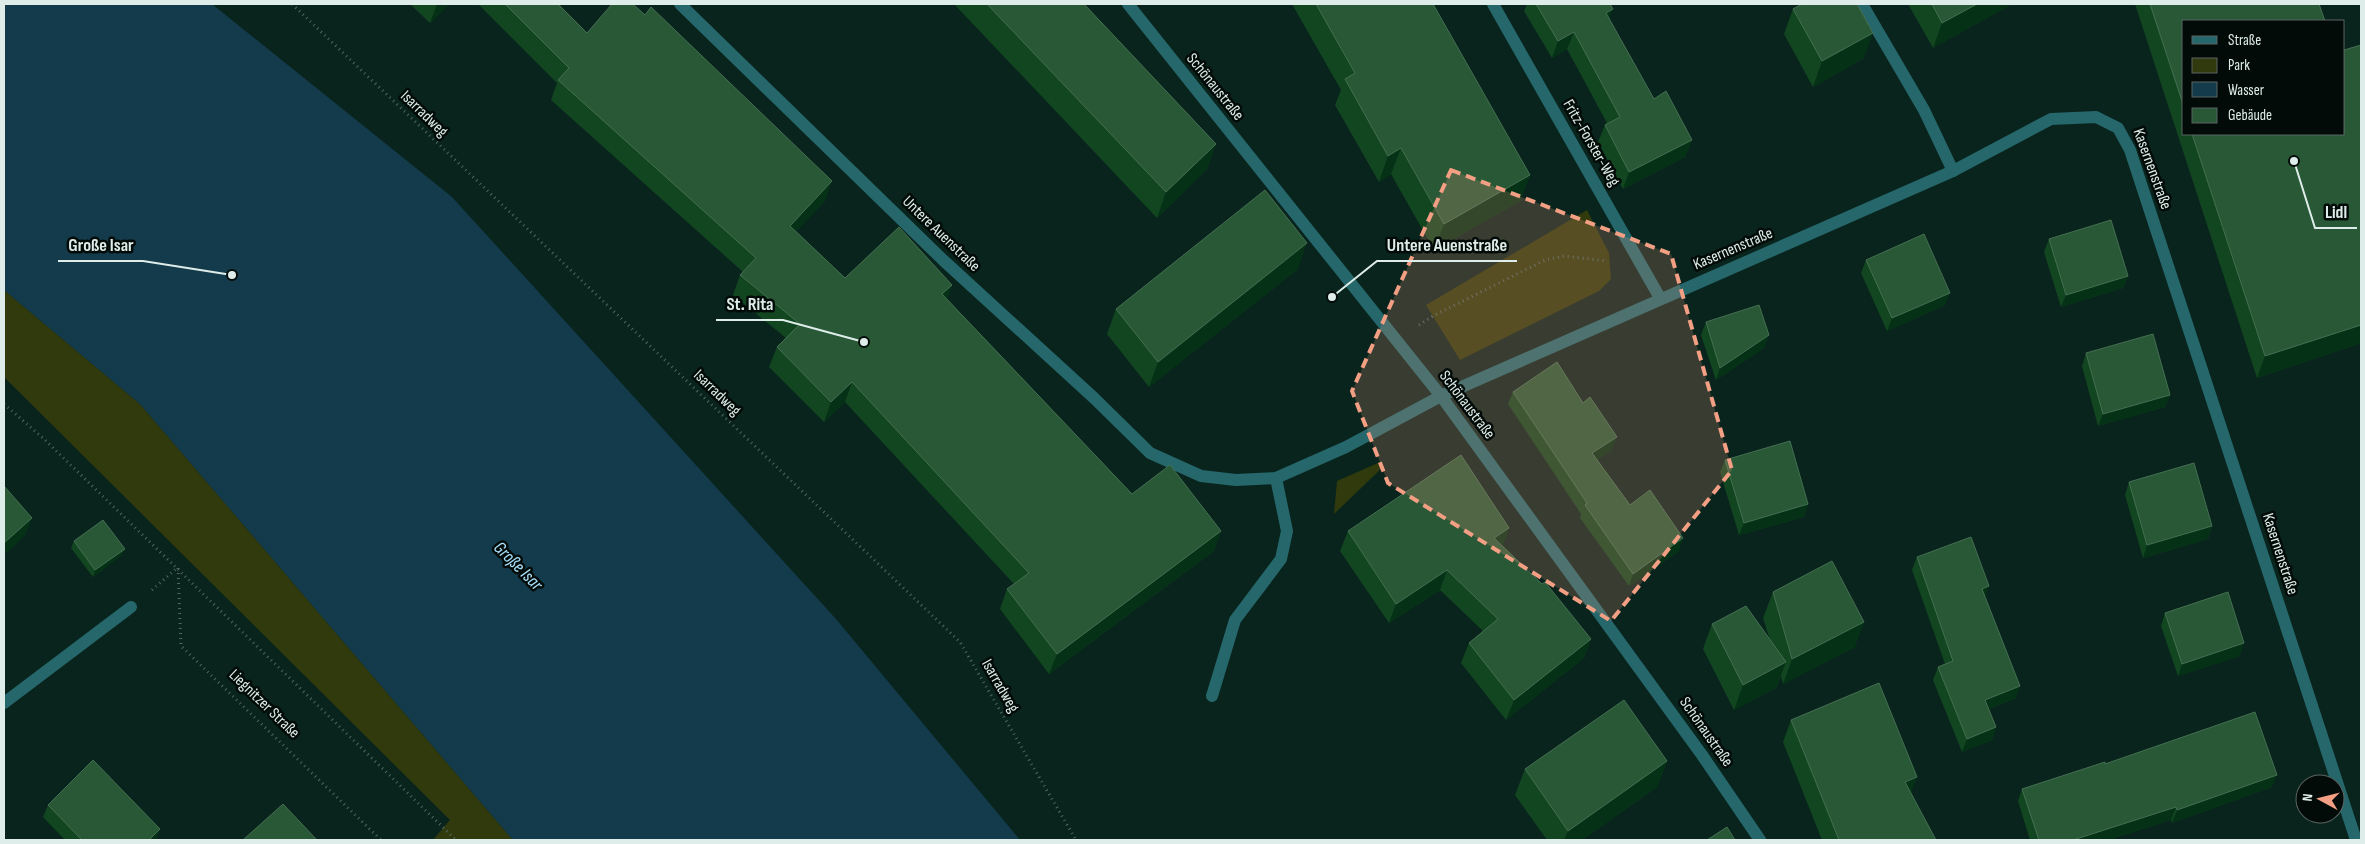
<svg xmlns="http://www.w3.org/2000/svg" width="2365" height="844" viewBox="0 0 2365 844" font-family="'Sofia Sans Condensed',sans-serif">
  <style>
    .green { fill: #313a0c }
    .water { fill: #143b4b }
    .lines { fill: none; stroke-linecap: round; stroke-linejoin: round }
    .path { stroke: #506761; stroke-width: 3; stroke-dasharray: 1 4; stroke-linecap: butt }
    .service { stroke: #25676b; stroke-width: 12 }
    .minor { stroke: #25676b; stroke-width: 12 }
    .wall { fill: #124620 }
    .shaded-wall { fill: #053116 }
    .building { fill: #285836; stroke: #456f52 }
    .marked { fill: #f39f84; fill-opacity: 0.2; stroke: #f39f84; stroke-width: 4; stroke-dasharray: 10 6; stroke-linejoin: round }
    .labels { text-anchor: middle; dominant-baseline: central; stroke-width: 5; stroke-linejoin: round; paint-order: stroke }
    .street-label { font-size: 16px; fill: #deede9; stroke: #030b08 }
    .water-label { font-size: 18px; font-style: italic; fill: #a9e2fe; stroke: #030b08 }
    .leader { fill: none; stroke: #deede9; stroke-width: 2 }
    .callout-dot { fill: #deede9; stroke: #030b08; stroke-width: 2 }
    .callout-label { font-size: 18px; text-anchor: middle; font-weight: bold; fill: #deede9; stroke: #030b08; stroke-width: 5; stroke-linejoin: round; paint-order: stroke }
  </style>
  <rect width="100%" height="100%" fill="#09241d"/>
  <g class="green">
    <path d="M 1587,210 L 1609,253 L 1611,279 L 1599,291 L 1460,360 L 1426,305 Z"/>
    <path d="M 4,290 L 140,404 L 513,840 L 433,840 L 450,820 L 4,377 Z"/>
    <path d="M 1378,463 L 1384,466 L 1334,514 L 1337,481 Z"/>
  </g>
  <path class="water" d="M 4,4 L 212,4 L 452,197 L 836,619 L 1020,840 L 513,840 L 140,404 L 4,290 Z"/>
  <g class="lines">
    <g class="path">
      <path d="M 292,4 L 960,642 L 1076,840"/>
      <path d="M 1419,325 L 1433,316 L 1545,260 L 1564,256 L 1607,261"/>
      <path d="M 4,404 L 44,439 L 456,840"/>
      <path d="M 178,568 L 181,646 L 381,840"/>
      <path d="M 152,590 L 177,568"/>
    </g>
    <path class="service" d="M 1212,696 L 1235,620 L 1281,559 L 1287,531 L 1276,478"/>
    <g class="minor">
      <path d="M 680,4 L 943,260 L 1094,398 L 1150,453 L 1201,476 L 1236,480 L 1276,478 L 1346,447 L 1441,396 L 1953,171 L 2051,119 L 2096,117 L 2118,128 L 2130,150 L 2356,840"/>
      <path d="M 1128,4 L 1441,396 L 1702,755 L 1760,840"/>
      <path d="M 1493,4 L 1660,298"/>
      <path d="M 1862,4 L 1924,110 L 1953,171"/>
      <path d="M 4,703 L 131,607"/>
    </g>
  </g>
  <g class="wall">
    <path d="M 410,4 L 449,4 L 430,23 Z"/>
    <path d="M 478,4 L 558,4 L 587,33 L 825,201 L 796,231 L 845,278 L 952,285 L 947,299 L 1132,494 L 1221,531 L 1214,551 L 1049,674 L 1000,609 L 1007,589 L 1014,584 L 845,402 L 824,422 L 769,367 L 777,347 L 786,338 L 733,295 L 740,275 L 743,272 L 551,100 L 557,83 Z"/>
    <path d="M 954,4 L 1084,4 L 1216,144 L 1207,169 L 1157,218 Z"/>
    <path d="M 1292,4 L 1433,4 L 1530,175 L 1520,201 L 1434,250 L 1391,174 L 1379,182 L 1335,105 L 1341,90 Z"/>
    <path d="M 1527,4 L 1610,4 L 1609,20 L 1654,99 L 1692,140 L 1685,157 L 1623,189 L 1598,142 L 1605,125 L 1607,123 L 1567,49 L 1552,58 L 1524,11 Z"/>
    <path d="M 1908,4 L 2012,4 L 1933,48 Z"/>
    <path d="M 2135,4 L 2319,4 L 2184,21 L 2184,134 L 2344,134 L 2361,343 L 2257,378 Z"/>
    <path d="M 1793,9 L 1864,58 L 1813,87 L 1784,34 Z"/>
    <path d="M 2049,239 L 2128,276 L 2123,288 L 2061,307 L 2044,252 Z"/>
    <path d="M 1866,260 L 1945,305 L 1887,331 L 1861,273 Z"/>
    <path d="M 1298,269 L 1149,387 L 1107,334 L 1116,309 Z"/>
    <path d="M 1706,322 L 1764,348 L 1716,380 L 1701,335 Z"/>
    <path d="M 2086,353 L 2170,395 L 2165,407 L 2098,426 L 2082,366 Z"/>
    <path d="M 1513,392 L 1612,450 L 1597,460 L 1630,505 L 1679,551 L 1629,586 L 1580,518 L 1581,514 L 1508,404 Z"/>
    <path d="M 1725,460 L 1808,504 L 1804,517 L 1739,535 L 1720,472 Z"/>
    <path d="M 2129,482 L 2212,526 L 2208,539 L 2143,558 L 2125,495 Z"/>
    <path d="M 1348,531 L 1503,546 L 1591,639 L 1584,658 L 1506,720 L 1461,663 L 1469,643 L 1483,631 L 1440,590 L 1389,623 L 1340,551 Z"/>
    <path d="M 74,541 L 122,555 L 93,577 L 71,548 Z"/>
    <path d="M 1917,557 L 1985,596 L 2016,698 L 1989,709 L 1996,727 L 1992,740 L 1962,752 L 1933,680 L 1938,667 L 1945,664 L 1912,570 Z"/>
    <path d="M 1773,592 L 1855,647 L 1783,684 L 1781,676 L 1776,688 L 1734,710 L 1703,649 L 1712,624 L 1770,640 L 1763,618 Z"/>
    <path d="M 2165,613 L 2240,656 L 2178,676 L 2161,626 Z"/>
    <path d="M 1791,720 L 1911,793 L 1936,840 L 1822,840 L 1783,742 Z"/>
    <path d="M 1667,761 L 1657,787 L 1582,840 L 1547,840 L 1515,795 L 1525,769 Z"/>
    <path d="M 2105,764 L 2272,787 L 2172,823 L 2171,820 L 2108,840 L 2030,840 L 2018,801 L 2022,789 Z"/>
    <path d="M 48,805 L 156,840 L 65,840 L 43,817 Z"/>
  </g>
  <g class="shaded-wall">
    <path d="M 437,4 L 449,4 L 430,23 Z"/>
    <path d="M 1977,4 L 2012,4 L 1933,48 L 1942,23 Z"/>
    <path d="M 1613,9 L 1607,26 L 1606,13 Z"/>
    <path d="M 1574,32 L 1567,49 L 1552,58 L 1558,41 Z"/>
    <path d="M 1873,33 L 1864,58 L 1813,87 L 1822,61 Z"/>
    <path d="M 1692,140 L 1685,157 L 1623,189 L 1629,172 Z"/>
    <path d="M 1216,144 L 1207,169 L 1157,218 L 1166,192 Z"/>
    <path d="M 1401,148 L 1391,174 L 1379,182 L 1388,156 Z"/>
    <path d="M 1530,175 L 1520,201 L 1434,250 L 1444,224 Z"/>
    <path d="M 832,181 L 825,201 L 783,245 L 790,226 Z"/>
    <path d="M 1307,243 L 1298,269 L 1149,387 L 1158,362 Z"/>
    <path d="M 2128,276 L 2123,288 L 2061,307 L 2066,295 Z"/>
    <path d="M 952,285 L 945,305 L 942,294 Z"/>
    <path d="M 1950,293 L 1945,305 L 1887,331 L 1892,318 Z"/>
    <path d="M 2361,325 L 2361,343 L 2257,378 L 2265,356 Z"/>
    <path d="M 1769,335 L 1764,348 L 1716,380 L 1720,368 Z"/>
    <path d="M 852,382 L 845,402 L 824,422 L 831,402 Z"/>
    <path d="M 2170,395 L 2165,407 L 2098,426 L 2103,414 Z"/>
    <path d="M 1617,437 L 1612,450 L 1588,466 L 1592,453 Z"/>
    <path d="M 1808,504 L 1804,517 L 1739,535 L 1744,523 Z"/>
    <path d="M 32,518 L 25,536 L 4,555 L 4,543 Z"/>
    <path d="M 2212,526 L 2208,539 L 2143,558 L 2147,545 Z"/>
    <path d="M 1509,528 L 1502,548 L 1494,538 Z"/>
    <path d="M 1221,531 L 1214,551 L 1049,674 L 1057,654 Z"/>
    <path d="M 1683,538 L 1679,551 L 1629,586 L 1633,574 Z"/>
    <path d="M 125,549 L 122,555 L 93,577 L 95,570 Z"/>
    <path d="M 1447,570 L 1440,590 L 1389,623 L 1396,604 Z"/>
    <path d="M 1989,586 L 1984,599 L 1982,589 Z"/>
    <path d="M 1864,622 L 1855,647 L 1783,684 L 1792,659 Z"/>
    <path d="M 1591,639 L 1584,658 L 1506,720 L 1514,700 Z"/>
    <path d="M 2244,643 L 2240,656 L 2178,676 L 2182,664 Z"/>
    <path d="M 1786,662 L 1776,688 L 1734,710 L 1743,685 Z"/>
    <path d="M 2020,686 L 2016,698 L 1981,712 L 1985,700 Z"/>
    <path d="M 1996,727 L 1992,740 L 1962,752 L 1967,739 Z"/>
    <path d="M 1667,761 L 1657,787 L 1582,840 L 1564,840 L 1568,831 Z"/>
    <path d="M 2277,775 L 2272,787 L 2172,823 L 2177,810 Z"/>
    <path d="M 1917,777 L 1909,799 L 1905,782 Z"/>
    <path d="M 2176,807 L 2171,820 L 2108,840 L 2073,840 Z"/>
    <path d="M 160,829 L 156,840 L 149,840 Z"/>
  </g>
  <g class="building">
    <path d="M 505,4 L 558,4 L 587,33 L 612,4 L 633,4 L 645,15 L 651,7 L 832,181 L 790,226 L 845,278 L 899,227 L 952,285 L 942,294 L 1132,494 L 1170,465 L 1221,531 L 1057,654 L 1007,589 L 1029,573 L 852,382 L 831,402 L 777,347 L 800,324 L 740,275 L 756,258 L 558,80 L 569,68 Z"/>
    <path d="M 987,4 L 1084,4 L 1216,144 L 1166,192 Z"/>
    <path d="M 1316,4 L 1433,4 L 1530,175 L 1444,224 L 1401,148 L 1388,156 L 1345,79 L 1355,73 Z"/>
    <path d="M 1536,4 L 1610,4 L 1613,9 L 1606,13 L 1654,99 L 1666,91 L 1692,140 L 1629,172 L 1605,125 L 1620,117 L 1574,32 L 1558,41 Z"/>
    <path d="M 1802,4 L 1857,4 L 1873,33 L 1822,61 L 1793,9 Z"/>
    <path d="M 1932,4 L 1977,4 L 1942,23 Z"/>
    <path d="M 2150,4 L 2319,4 L 2325,21 L 2184,21 L 2184,107 Z"/>
    <path d="M 2361,45 L 2361,325 L 2265,356 L 2192,134 L 2344,134 L 2344,50 Z"/>
    <path d="M 1265,190 L 1307,243 L 1158,362 L 1116,309 Z"/>
    <path d="M 2111,220 L 2128,276 L 2066,295 L 2049,239 Z"/>
    <path d="M 1924,234 L 1950,293 L 1892,318 L 1866,260 Z"/>
    <path d="M 1759,305 L 1769,335 L 1720,368 L 1706,322 Z"/>
    <path d="M 2153,334 L 2170,395 L 2103,414 L 2086,353 Z"/>
    <path d="M 1557,362 L 1583,403 L 1590,397 L 1617,437 L 1592,453 L 1630,505 L 1650,490 L 1683,538 L 1633,574 L 1585,505 L 1587,503 L 1513,392 Z"/>
    <path d="M 1790,441 L 1808,504 L 1744,523 L 1725,460 Z"/>
    <path d="M 1461,455 L 1509,528 L 1494,538 L 1542,584 L 1545,582 L 1591,639 L 1514,700 L 1469,643 L 1498,619 L 1447,570 L 1396,604 L 1348,531 Z"/>
    <path d="M 2194,463 L 2212,526 L 2147,545 L 2129,482 Z"/>
    <path d="M 4,486 L 32,518 L 4,543 Z"/>
    <path d="M 103,520 L 125,549 L 95,570 L 74,541 Z"/>
    <path d="M 1971,537 L 1989,586 L 1982,589 L 2020,686 L 1985,700 L 1996,727 L 1967,739 L 1938,667 L 1953,661 L 1917,557 Z"/>
    <path d="M 1832,561 L 1864,622 L 1792,659 L 1773,592 Z"/>
    <path d="M 2228,592 L 2244,643 L 2182,664 L 2165,613 Z"/>
    <path d="M 1746,606 L 1786,662 L 1743,685 L 1712,624 Z"/>
    <path d="M 1879,683 L 1917,777 L 1905,782 L 1936,840 L 1839,840 L 1791,720 Z"/>
    <path d="M 1624,700 L 1667,761 L 1568,831 L 1525,769 Z"/>
    <path d="M 2255,712 L 2277,775 L 2177,810 L 2176,807 L 2073,840 L 2039,840 L 2022,789 L 2105,762 L 2105,764 Z"/>
    <path d="M 93,760 L 160,829 L 149,840 L 82,840 L 48,805 Z"/>
    <path d="M 283,804 L 317,840 L 243,840 Z"/>
    <path d="M 1727,827 L 1735,840 L 1707,840 Z"/>
  </g>
  <path class="marked" d="M 1451,170 L 1671,254 L 1732,470 L 1611,621 L 1388,483 L 1352,391 Z"/>
  <g class="labels">
    <g class="street-label">
      <text transform="translate(1215 87) rotate(51)">Schönaustraße</text>
      <text transform="translate(424 114) rotate(44)">Isarradweg</text>
      <text transform="translate(1591 143) rotate(60)">Fritz-Forster-Weg</text>
      <text transform="translate(2152 169) rotate(70)">Kasernenstraße</text>
      <text transform="translate(941 234) rotate(44)">Untere Auenstraße</text>
      <text transform="translate(1733 249) rotate(-23)">Kasernenstraße</text>
      <text transform="translate(717 393) rotate(44)">Isarradweg</text>
      <text transform="translate(1467 405) rotate(53)">Schönaustraße</text>
      <text transform="translate(2280 554) rotate(72)">Kasernenstraße</text>
      <text transform="translate(1000 686) rotate(60)">Isarradweg</text>
      <text transform="translate(264 704) rotate(44)">Liegnitzer Straße</text>
      <text transform="translate(1706 732) rotate(55)">Schönaustraße</text>
    </g>
    <g class="water-label">
      <text transform="translate(518 566) rotate(45)">Große Isar</text>
    </g>
  </g>
  <path class="leader" d="M2294 161L2315 228H2357M232 275L143 261H58M1332 297L1377 261H1517M864 342L783 320H716"/>
  <g class="callout-dot">
    <circle cx="2294" cy="161" r="5"/>
    <circle cx="232" cy="275" r="5"/>
    <circle cx="1332" cy="297" r="5"/>
    <circle cx="864" cy="342" r="5"/>
  </g>
  <g class="callout-label">
    <text x="2336" y="218">Lidl</text>
    <text x="101" y="251">Große Isar</text>
    <text x="1447" y="251">Untere Auenstraße</text>
    <text x="750" y="310">St. Rita</text>
  </g>
  <rect width="2365" height="844" fill="none" stroke="#deede9" stroke-width="10"/>
  <rect x="2182" y="20" width="162" height="115" fill="#030b08" stroke="#5b6562"/>
  <rect x="2192" y="36" width="25" height="8" fill="#25676b" stroke="#5b6562"/>
  <text x="2228" y="45" font-size="15" fill="#deede9">Straße</text>
  <rect x="2192" y="58" width="25" height="15" fill="#313a0c" stroke="#5b6562"/>
  <text x="2228" y="70" font-size="15" fill="#deede9">Park</text>
  <rect x="2192" y="82" width="25" height="15" fill="#143b4b" stroke="#5b6562"/>
  <text x="2228" y="95" font-size="15" fill="#deede9">Wasser</text>
  <rect x="2192" y="108" width="25" height="15" fill="#285836" stroke="#5b6562"/>
  <text x="2228" y="120" font-size="15" fill="#deede9">Gebäude</text>
  <g transform="translate(2320 799) rotate(277)"><circle r="24" fill="#030b08" stroke="#5b6562"/>
  <path d="M0-4L9 19L0 12L-9 19Z" fill="#f39f84"/>
  <text y="-8" font-size="14" font-weight="bold" text-anchor="middle" fill="#deede9">N</text>
  </g>
</svg>
